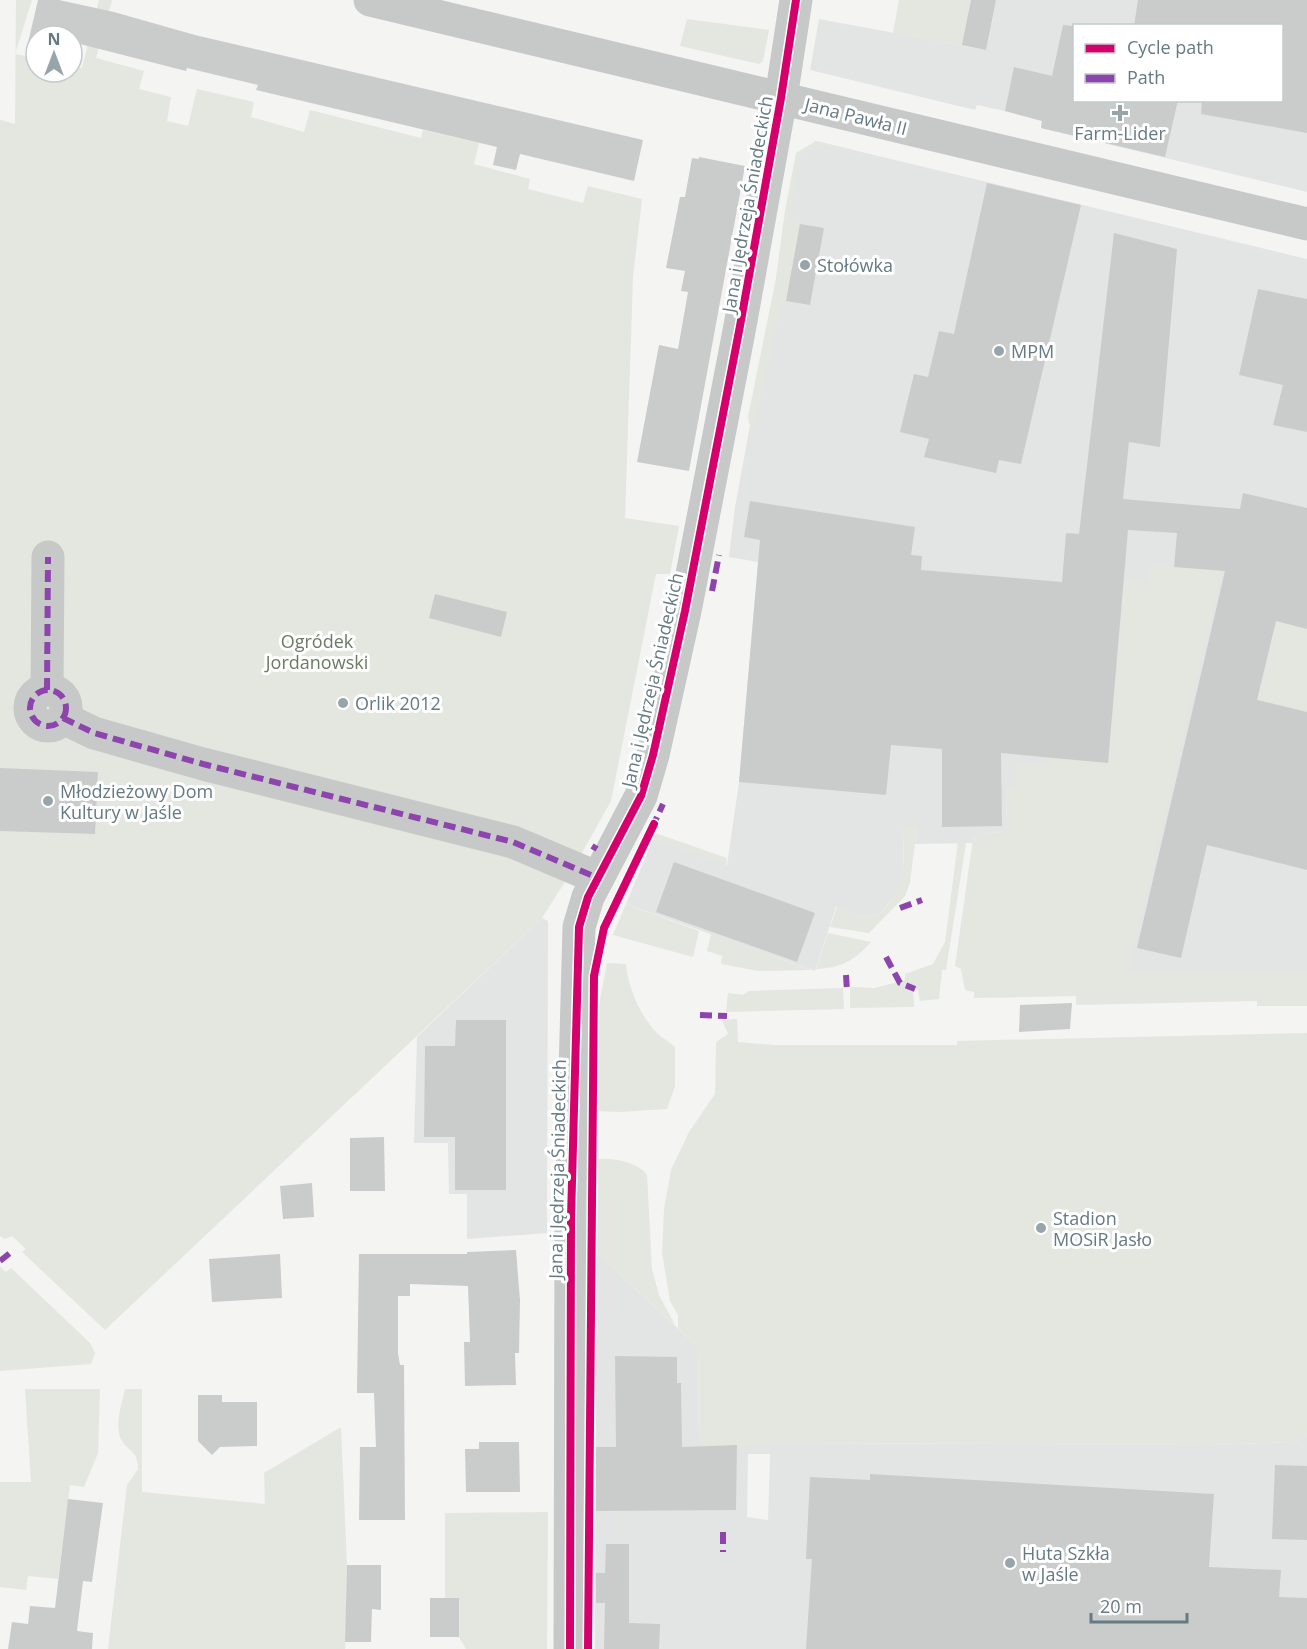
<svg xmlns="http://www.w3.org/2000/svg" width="1307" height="1649" viewBox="0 0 1307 1649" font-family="'Open Sans',sans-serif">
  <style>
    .built { fill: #e3e5e4; fill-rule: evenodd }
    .green { fill: #e4e6e0 }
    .building { fill: #cacccc }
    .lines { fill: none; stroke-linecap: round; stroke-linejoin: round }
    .minor { stroke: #c7c9c9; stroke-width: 33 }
    .quiet { stroke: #8e44ad; stroke-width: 6; stroke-dasharray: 12 6; stroke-linecap: butt }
    .cycleway-casing { stroke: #fff; stroke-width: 11 }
    .cycleway { stroke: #d6006c; stroke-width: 8 }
    .poi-dot { fill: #97a5aa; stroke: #fff; stroke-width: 2 }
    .labels { text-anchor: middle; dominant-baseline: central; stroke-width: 6; stroke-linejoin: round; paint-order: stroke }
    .street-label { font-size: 18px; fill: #657a83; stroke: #fff }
    .poi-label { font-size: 18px; fill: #657a83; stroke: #fff; text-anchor: start }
    .park-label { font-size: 18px; fill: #6b7a63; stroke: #fff }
  </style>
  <rect width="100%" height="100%" fill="#f4f4f3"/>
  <g class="built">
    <path d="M 996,0 L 1307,0 L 1307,192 L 1041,128 L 1042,121 L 1005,111 L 977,105 L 975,110 L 810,70 L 819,19 L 986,50 ZM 1074,26 L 1282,26 L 1282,100 L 1074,100 Z"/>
    <path d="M 816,141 L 1307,259 L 1307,973 L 1128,975 L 1135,763 L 1017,763 L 1016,787 L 1006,788 L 1007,826 L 1001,832 L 983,833 L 973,839 L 973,843 L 915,844 L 917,826 L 903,826 L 903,879 L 899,890 L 880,914 L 860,916 L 836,907 L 815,971 L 626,904 L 653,839 L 727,865 L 739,782 L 758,562 L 729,557 L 735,507 L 799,157 L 801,152 Z"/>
    <path d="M 542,918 L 548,921 L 547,1233 L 467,1239 L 467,1194 L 449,1194 L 448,1143 L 414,1143 L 417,1037 Z"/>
    <path d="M 596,1252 L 698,1347 L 699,1446 L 775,1446 L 775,1443 L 1209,1445 L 1295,1442 L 1307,1436 L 1307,1649 L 595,1649 ZM 748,1454 L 770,1454 L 768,1520 L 747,1517 Z"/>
  </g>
  <g class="green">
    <path d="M 16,0 L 32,0 L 15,54 L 36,58 L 36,72 L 72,72 L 72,66 L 82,68 L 99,0 L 112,0 L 96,58 L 144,71 L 139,89 L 171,97 L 167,121 L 188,126 L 197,89 L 254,102 L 251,117 L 304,132 L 310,110 L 421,138 L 423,130 L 479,143 L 474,164 L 530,179 L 528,189 L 583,203 L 588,186 L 642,199 L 633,277 L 625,518 L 679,526 L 670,574 L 656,574 L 611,801 L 573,869 L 542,918 L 105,1330 L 22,1252 L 26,1249 L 12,1236 L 5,1239 L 0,1236 L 0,120 L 15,124 Z"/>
    <path d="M 899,0 L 996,0 L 986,50 L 893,33 Z"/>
    <path d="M 687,19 L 769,30 L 763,61 L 759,64 L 680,46 Z"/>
    <path d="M 816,141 L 853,150 L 853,152 L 818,145 L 801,155 L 789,220 L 800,224 L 786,301 L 781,304 L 755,426 L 749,424 L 748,417 L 776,278 L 785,211 L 796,153 Z"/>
    <path d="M 1208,506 L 1237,508 L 1128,974 L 1307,973 L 1307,1006 L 1257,1006 L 1257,1001 L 1076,1005 L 1076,996 L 974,998 L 974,992 L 965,990 L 961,969 L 955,966 L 973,839 L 983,833 L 1001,832 L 1007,826 L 1006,787 L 1016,787 L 1016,763 L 1049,763 L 1050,756 L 1108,763 L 1124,581 L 1148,583 L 1150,565 L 1203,569 Z"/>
    <path d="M 1276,621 L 1307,629 L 1307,712 L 1257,700 Z"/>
    <path d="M 903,826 L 917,826 L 910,883 L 905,896 L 869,933 L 830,927 L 837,907 L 860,916 L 880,914 C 909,883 903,866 903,826 Z"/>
    <path d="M 655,833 L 727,858 L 726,866 L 653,839 Z"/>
    <path d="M 958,842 L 966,843 L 946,970 L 942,970 L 939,999 L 920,1001 L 918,990 L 913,989 L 914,1007 L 850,1008 L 850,987 L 875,988 L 905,980 L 905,974 L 933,964 L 945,942 Z"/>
    <path d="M 626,904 L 699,931 L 693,957 L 613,935 Z"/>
    <path d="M 828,933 L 871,942 C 855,960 841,968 816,969 Z"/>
    <path d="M 711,934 L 811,970 L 758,971 L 721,964 L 722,956 L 707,951 Z"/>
    <path d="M 607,963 L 626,964 C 628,988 640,1015 656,1032 C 661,1038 669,1041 675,1047 L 675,1086 L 667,1109 L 619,1112 L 597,1111 L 597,1015 Z"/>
    <path d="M 843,988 L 844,1009 L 726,1012 L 728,993 L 743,995 L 749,991 Z"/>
    <path d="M 737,1019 L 738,1042 L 774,1045 L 957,1045 L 957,1041 L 1307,1033 L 1307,1436 L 1295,1442 L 1209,1445 L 776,1443 L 775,1446 L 699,1446 L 698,1347 L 678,1328 L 678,1315 L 670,1301 L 662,1253 L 664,1209 L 671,1170 L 689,1132 L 715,1094 L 716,1042 L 728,1034 L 722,1020 Z"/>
    <path d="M 598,1159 C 613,1158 638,1162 647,1175 L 652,1269 L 659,1295 L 675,1325 L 596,1252 Z"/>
    <path d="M 0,1267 L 6,1272 L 11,1268 L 90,1343 L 95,1353 L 91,1364 L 0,1371 Z"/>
    <path d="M 25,1389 L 100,1389 L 98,1453 L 84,1487 L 70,1485 L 58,1579 L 28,1576 L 26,1590 L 0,1587 L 0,1482 L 31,1482 Z"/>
    <path d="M 125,1389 L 142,1389 L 142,1492 L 265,1504 L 264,1473 L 341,1427 L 347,1565 L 345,1649 L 108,1649 L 127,1485 L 138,1469 C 138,1448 126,1452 120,1437 C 115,1423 122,1403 125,1389 Z"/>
    <path d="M 548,1512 L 547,1649 L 466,1649 L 459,1637 L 459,1598 L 445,1598 L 445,1513 Z"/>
  </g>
  <g class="building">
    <path d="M 38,0 L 59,0 L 114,12 L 195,35 L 643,140 L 634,181 L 520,154 L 516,170 L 493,165 L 497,147 L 256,90 L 258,85 L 187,68 L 186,71 L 72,42 L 72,36 L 36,36 L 36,53 L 26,51 Z"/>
    <path d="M 971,0 L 996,0 L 986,50 L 962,45 Z"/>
    <path d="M 1138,0 L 1307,0 L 1307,133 L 1201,114 L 1202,100 L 1281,100 L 1281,26 L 1134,26 Z"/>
    <path d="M 1063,25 L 1074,26 L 1074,100 L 1178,100 L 1165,157 L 1041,128 L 1042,121 L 1005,111 L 1014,67 L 1052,76 Z"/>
    <path d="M 699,157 L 745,166 L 689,471 L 637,462 L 659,345 L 678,349 L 688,292 L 681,291 L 685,271 L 666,268 L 680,197 L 685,197 L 692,158 L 699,159 Z"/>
    <path d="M 987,183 L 1081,205 L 1021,464 L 999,460 L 996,473 L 924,457 L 929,439 L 900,432 L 914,374 L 928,377 L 939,331 L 954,334 Z"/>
    <path d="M 800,224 L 824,228 L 810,305 L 786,301 Z"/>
    <path d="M 1114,233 L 1177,249 L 1160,447 L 1129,442 L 1123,499 L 1240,509 L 1243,493 L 1307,508 L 1307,629 L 1276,621 L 1257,700 L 1307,712 L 1307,870 L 1207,845 L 1181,958 L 1137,948 L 1225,571 L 1174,567 L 1177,533 L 1128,530 L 1108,763 L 1001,753 L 1002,826 L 942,827 L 942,749 L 891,745 L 886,795 L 739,782 L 760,540 L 744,537 L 750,501 L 915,527 L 911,555 L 922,556 L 921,570 L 1062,582 L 1066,533 L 1079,534 Z"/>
    <path d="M 1258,289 L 1307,299 L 1307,432 L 1273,425 L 1283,385 L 1239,375 Z"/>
    <path d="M 435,594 L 507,612 L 501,637 L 429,618 Z"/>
    <path d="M 0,768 L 98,772 L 95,834 L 0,831 Z"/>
    <path d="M 674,862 L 815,913 L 797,962 L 656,912 Z"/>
    <path d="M 1072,1003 L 1070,1029 L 1019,1032 L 1020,1005 Z"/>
    <path d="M 456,1020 L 506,1020 L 506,1190 L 455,1190 L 455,1137 L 424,1137 L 425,1046 L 455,1046 Z"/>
    <path d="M 384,1137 L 385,1191 L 350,1191 L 350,1138 Z"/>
    <path d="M 312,1183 L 314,1217 L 283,1219 L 280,1186 Z"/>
    <path d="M 516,1250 L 520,1300 L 519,1353 L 515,1353 L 516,1385 L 465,1386 L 464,1342 L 470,1342 L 468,1286 L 410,1284 L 410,1296 L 398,1296 L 398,1353 L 400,1365 L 404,1365 L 405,1520 L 359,1520 L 360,1447 L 376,1447 L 374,1393 L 357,1393 L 359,1254 L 467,1254 L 467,1252 Z"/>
    <path d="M 280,1254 L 282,1298 L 212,1302 L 209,1259 Z"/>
    <path d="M 615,1356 L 677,1357 L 677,1383 L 681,1383 L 682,1447 L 737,1445 L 736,1510 L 596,1511 L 596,1447 L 616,1447 Z"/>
    <path d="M 198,1395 L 222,1395 L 222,1402 L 257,1402 L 257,1446 L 220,1447 L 212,1455 L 198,1441 Z"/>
    <path d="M 479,1442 L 519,1442 L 520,1492 L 466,1492 L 465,1449 L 479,1449 Z"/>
    <path d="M 1275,1465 L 1307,1466 L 1307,1540 L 1272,1539 Z"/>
    <path d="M 870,1474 L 1214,1494 L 1209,1567 L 1281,1570 L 1279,1597 L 1307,1598 L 1307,1649 L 806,1649 L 812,1559 L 806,1559 L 810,1477 L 870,1480 Z"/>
    <path d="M 68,1499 L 103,1503 L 92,1582 L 83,1581 L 77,1631 L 93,1633 L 92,1649 L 8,1649 L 12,1622 L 28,1624 L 30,1606 L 55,1608 Z"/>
    <path d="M 606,1544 L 629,1544 L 629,1623 L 660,1624 L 659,1649 L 604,1649 L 605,1603 L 596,1603 L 596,1573 L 605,1573 Z"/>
    <path d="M 347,1565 L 381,1565 L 381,1610 L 372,1609 L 371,1642 L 345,1642 Z"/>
    <rect x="430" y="1598" width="29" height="39"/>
  </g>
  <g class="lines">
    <g class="minor">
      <path d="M 370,0 L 1307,224"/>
      <circle cx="48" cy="708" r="18"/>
      <path d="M 47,690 L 48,557"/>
      <path d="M 63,718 L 94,733 L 203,764 L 513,842 L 598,878"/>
      <path d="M 570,1649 L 571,1218 L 579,927 L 588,897 L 641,796 L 653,755 L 685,611 L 740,326 L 781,98 L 796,0"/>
    </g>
    <g class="quiet">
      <path d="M 712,591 L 719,555"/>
      <circle cx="48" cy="708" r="18"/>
      <path d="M 47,690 L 48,557"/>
      <path d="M 63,718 L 94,733 L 203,764 L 513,842 L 598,878"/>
      <path d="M 652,828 L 663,804"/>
      <path d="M 592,846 L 597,849"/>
      <path d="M 900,908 L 922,900"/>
      <path d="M 886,957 L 900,983 L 915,989"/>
      <path d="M 846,975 L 847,991"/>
      <path d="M 700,1015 L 727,1016"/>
      <path d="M 0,1261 L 10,1253"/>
      <path d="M 723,1532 L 723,1552"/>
    </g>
    <g class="cycleway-casing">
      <g id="cycleway">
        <path d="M 570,1649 L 571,1218 L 579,927 L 588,897 L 641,796 L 653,755 L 685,611 L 740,326 L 781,98 L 796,0"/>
        <path d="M 588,1649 L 594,976 L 604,928 L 654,824"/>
      </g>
    </g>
    <use href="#cycleway" class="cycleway"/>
  </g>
  <g class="poi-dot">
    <path d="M1117 104h6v6h6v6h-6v6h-6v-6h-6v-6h6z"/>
    <circle cx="805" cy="265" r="6"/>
    <circle cx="999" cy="351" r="6"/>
    <circle cx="343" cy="703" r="6"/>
    <circle cx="48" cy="801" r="6"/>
    <circle cx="1041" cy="1228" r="6"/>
    <circle cx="1010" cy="1563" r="6"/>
  </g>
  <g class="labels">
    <g class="street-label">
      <text transform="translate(856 116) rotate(14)">Jana Pawła II</text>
      <text transform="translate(747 204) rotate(-80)">Jana i Jędrzeja Śniadeckich</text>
      <text transform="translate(652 680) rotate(-77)">Jana i Jędrzeja Śniadeckich</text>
      <text transform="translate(557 1169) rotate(-89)">Jana i Jędrzeja Śniadeckich</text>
    </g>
    <g class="poi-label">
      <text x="1120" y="133" text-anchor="middle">Farm-Lider</text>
      <text x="817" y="265">Stołówka</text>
      <text x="1011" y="351">MPM</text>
      <text x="355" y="703">Orlik 2012</text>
      <text x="60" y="791">Młodzieżowy Dom<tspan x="60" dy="21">Kultury w Jaśle</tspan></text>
      <text x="1053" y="1218">Stadion<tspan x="1053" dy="21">MOSiR Jasło</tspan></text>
      <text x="1022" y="1553">Huta Szkła<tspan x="1022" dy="21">w Jaśle</tspan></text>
    </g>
    <g class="park-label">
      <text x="317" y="641">Ogródek<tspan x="317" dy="21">Jordanowski</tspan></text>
    </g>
  </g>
  <rect x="1073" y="24" width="210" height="78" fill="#ffffff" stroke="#c1cacd" stroke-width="1.5"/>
  <rect x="1085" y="44" width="30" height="9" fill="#d6006c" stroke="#c1cacd" stroke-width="1.5"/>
  <text x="1127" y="54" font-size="18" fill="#657a83">Cycle path</text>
  <rect x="1085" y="74" width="30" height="9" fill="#8e44ad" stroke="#c1cacd" stroke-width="1.5"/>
  <text x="1127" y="84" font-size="18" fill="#657a83">Path</text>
  <g transform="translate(54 54)"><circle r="28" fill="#ffffff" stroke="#c1cacd" stroke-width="1.5"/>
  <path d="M0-4.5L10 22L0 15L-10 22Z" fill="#97a5aa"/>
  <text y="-9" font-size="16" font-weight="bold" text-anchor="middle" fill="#657a83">N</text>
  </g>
  <path d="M1091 1613v9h96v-9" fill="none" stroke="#657a83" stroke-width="3"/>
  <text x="1100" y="1613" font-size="18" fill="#657a83" stroke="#ffffff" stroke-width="4.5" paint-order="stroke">20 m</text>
</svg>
